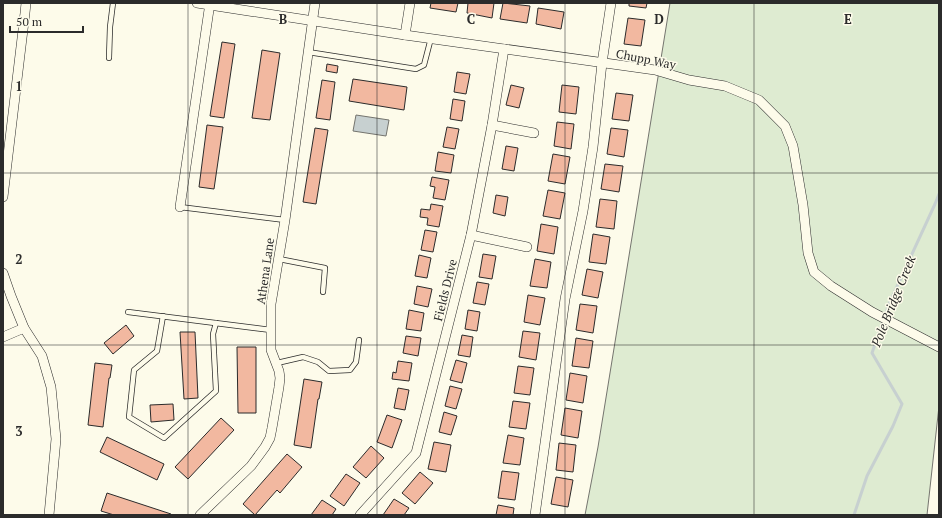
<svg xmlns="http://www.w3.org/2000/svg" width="942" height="518" viewBox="0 0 942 518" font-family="'PT Serif',serif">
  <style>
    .green { fill: #deebd1; stroke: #74746e }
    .water { fill: #c7d0d0; stroke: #74746e }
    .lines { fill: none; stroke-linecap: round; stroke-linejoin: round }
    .stream { stroke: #c7d0d0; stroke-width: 3 }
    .building { fill: #f2b8a0; stroke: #2b2b2b }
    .service-casing { stroke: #2b2b2b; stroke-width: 6 }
    .minor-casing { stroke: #2b2b2b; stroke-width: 10 }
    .service { stroke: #fdfbea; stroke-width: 4.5 }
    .minor { stroke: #fdfbea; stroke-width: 9 }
    .grid { fill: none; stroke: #2b2b2b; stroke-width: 1; stroke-opacity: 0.55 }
    .labels { text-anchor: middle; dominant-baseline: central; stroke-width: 3; stroke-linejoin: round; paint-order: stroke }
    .street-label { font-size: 12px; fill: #2b2b2b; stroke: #fdfbea }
    .water-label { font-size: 13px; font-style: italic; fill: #2b2b2b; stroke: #fdfbea }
    .grid-label { font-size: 13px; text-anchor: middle; font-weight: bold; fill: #2b2b2b; stroke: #fdfbea; stroke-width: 3; stroke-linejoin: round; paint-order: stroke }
  </style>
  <rect width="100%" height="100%" fill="#fdfbea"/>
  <path class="green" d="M 670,3 L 939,3 L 939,406 L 927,515 L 585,515 L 598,447 Z"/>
  <path class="water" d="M 356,115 L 389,120 L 386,136 L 353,131 Z"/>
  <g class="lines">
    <path class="stream" d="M 854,515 L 867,476 L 893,426 L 902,404 L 872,353 L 889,304 L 935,204 L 939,194"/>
  </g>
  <g class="building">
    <path d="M 431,3 L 458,3 L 456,12 L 430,8 Z"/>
    <path d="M 468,3 L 494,3 L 492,18 L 467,13 Z"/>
    <path d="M 503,3 L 530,6 L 527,23 L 500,19 Z"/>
    <path d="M 629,3 L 647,3 L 646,8 L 629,6 Z"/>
    <path d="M 538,8 L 564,12 L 561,29 L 536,24 Z"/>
    <path d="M 628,18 L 645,20 L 641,46 L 624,44 Z"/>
    <path d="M 222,42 L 235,44 L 224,118 L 210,116 Z"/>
    <path d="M 262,50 L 280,53 L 270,120 L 252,118 Z"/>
    <path d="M 327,64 L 338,66 L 337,73 L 326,71 Z"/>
    <path d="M 457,72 L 470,74 L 466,94 L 454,92 Z"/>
    <path d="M 353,79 L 407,87 L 404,110 L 349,101 Z"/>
    <path d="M 322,80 L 335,82 L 330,120 L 316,118 Z"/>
    <path d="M 511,85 L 524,88 L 519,108 L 506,105 Z"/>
    <path d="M 562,85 L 579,87 L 576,114 L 559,112 Z"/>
    <path d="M 616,93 L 633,95 L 629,121 L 612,119 Z"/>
    <path d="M 453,99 L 465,101 L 462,121 L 450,119 Z"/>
    <path d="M 557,122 L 574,124 L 571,149 L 554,146 Z"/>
    <path d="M 207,125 L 223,127 L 214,189 L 199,187 Z"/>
    <path d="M 447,127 L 459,129 L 455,149 L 443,147 Z"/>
    <path d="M 315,128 L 328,130 L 316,204 L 303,202 Z"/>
    <path d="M 611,128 L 628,130 L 624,157 L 607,154 Z"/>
    <path d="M 506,146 L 518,148 L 514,171 L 502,169 Z"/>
    <path d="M 438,152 L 454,155 L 451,173 L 435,171 Z"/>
    <path d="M 553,154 L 570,157 L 565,184 L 548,181 Z"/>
    <path d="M 605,164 L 623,166 L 619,192 L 601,189 Z"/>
    <path d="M 432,177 L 449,180 L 445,200 L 433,198 L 435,187 L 430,186 Z"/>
    <path d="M 548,190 L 565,193 L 560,219 L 543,216 Z"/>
    <path d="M 496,195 L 508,197 L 505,216 L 493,213 Z"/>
    <path d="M 600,199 L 617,201 L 614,229 L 596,227 Z"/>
    <path d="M 431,204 L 443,206 L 439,227 L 427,225 L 428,218 L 420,217 L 421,209 L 430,210 Z"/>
    <path d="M 541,224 L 558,227 L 554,254 L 537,251 Z"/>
    <path d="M 425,230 L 437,232 L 433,252 L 421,250 Z"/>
    <path d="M 593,234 L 610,237 L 606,264 L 589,262 Z"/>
    <path d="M 483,254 L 496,256 L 492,279 L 479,277 Z"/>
    <path d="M 419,255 L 431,258 L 427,278 L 415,276 Z"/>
    <path d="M 535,259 L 551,262 L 547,288 L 530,286 Z"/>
    <path d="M 587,269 L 603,272 L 598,298 L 582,295 Z"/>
    <path d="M 477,282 L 489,284 L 485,305 L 473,303 Z"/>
    <path d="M 417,286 L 432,289 L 428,307 L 414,304 Z"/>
    <path d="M 528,295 L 545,298 L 540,325 L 524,322 Z"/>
    <path d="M 580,304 L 597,306 L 593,333 L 576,330 Z"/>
    <path d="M 409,310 L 424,313 L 421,331 L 406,329 Z"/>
    <path d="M 468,310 L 480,312 L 477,331 L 465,329 Z"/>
    <path d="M 126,325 L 134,336 L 113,354 L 104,343 Z"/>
    <path d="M 523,331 L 540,333 L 536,360 L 519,357 Z"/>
    <path d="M 180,332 L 195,332 L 198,398 L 184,399 Z"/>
    <path d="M 462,335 L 473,337 L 470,357 L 458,355 Z"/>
    <path d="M 406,336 L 421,338 L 418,356 L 403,353 Z"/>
    <path d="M 576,338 L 593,341 L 589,368 L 572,366 Z"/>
    <path d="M 237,347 L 256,347 L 256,413 L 238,413 Z"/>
    <path d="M 456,360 L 467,363 L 462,383 L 450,380 Z"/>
    <path d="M 398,361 L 412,363 L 409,381 L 392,379 L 393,372 L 396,373 Z"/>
    <path d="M 95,363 L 112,365 L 110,378 L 109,378 L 103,427 L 88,425 Z"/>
    <path d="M 518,366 L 534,368 L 530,395 L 514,393 Z"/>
    <path d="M 570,373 L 587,376 L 583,403 L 566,400 Z"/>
    <path d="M 304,379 L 322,382 L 319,399 L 318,399 L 311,448 L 294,445 Z"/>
    <path d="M 450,386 L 462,389 L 456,409 L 445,406 Z"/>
    <path d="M 398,388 L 409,390 L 405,410 L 394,408 Z"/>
    <path d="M 513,401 L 530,403 L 526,429 L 509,427 Z"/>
    <path d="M 173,404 L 174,420 L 151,422 L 150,405 Z"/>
    <path d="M 565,408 L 582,411 L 578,438 L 561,435 Z"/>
    <path d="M 444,412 L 457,416 L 451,435 L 439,432 Z"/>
    <path d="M 387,415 L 402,420 L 392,448 L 377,442 Z"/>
    <path d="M 221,418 L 234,430 L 188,479 L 175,467 Z"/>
    <path d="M 508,435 L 524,438 L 520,465 L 503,463 Z"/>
    <path d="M 107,437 L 164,464 L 157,480 L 100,452 Z"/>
    <path d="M 434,442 L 451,445 L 446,472 L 428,469 Z"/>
    <path d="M 559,443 L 576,445 L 573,472 L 556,470 Z"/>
    <path d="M 371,446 L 384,458 L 366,478 L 353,467 Z"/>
    <path d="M 287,454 L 302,467 L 280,493 L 277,490 L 255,515 L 243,504 Z"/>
    <path d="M 502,471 L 519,473 L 515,500 L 498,498 Z"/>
    <path d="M 420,472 L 433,483 L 415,504 L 402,493 Z"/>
    <path d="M 346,474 L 360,483 L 344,506 L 330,496 Z"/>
    <path d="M 556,477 L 573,480 L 568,507 L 551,504 Z"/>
    <path d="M 107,493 L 171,514 L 171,515 L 114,515 L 101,511 Z"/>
    <path d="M 394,499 L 409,508 L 404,515 L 383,515 Z"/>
    <path d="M 322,500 L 336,509 L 332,515 L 311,515 Z"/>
    <path d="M 498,505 L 514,508 L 513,515 L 496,515 Z"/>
  </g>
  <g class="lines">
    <g class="service-casing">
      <g id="service">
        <path d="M 308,52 L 416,69 L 424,65 L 431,38"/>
        <path d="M 109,58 L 110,27 L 113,3"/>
        <path d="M 180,207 L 285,220"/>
        <path d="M 279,259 L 325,268 L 323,292"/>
        <path d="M 128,312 L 271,330"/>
        <path d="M 163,316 L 157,351 L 134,370 L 129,417 L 164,438 L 216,391 L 213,334 L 216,323"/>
        <path d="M 277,363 L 303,357 L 318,362 L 329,371 L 350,370 L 356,362 L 359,340"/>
      </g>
    </g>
    <g class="minor-casing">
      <g id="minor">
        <path d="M 197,3 L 405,35 L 655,70 L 689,80 L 725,86 L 759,100 L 785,126 L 793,146 L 803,205 L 808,253 L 814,272 L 831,286 L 872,312 L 939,347"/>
        <path d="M 405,35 L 410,3"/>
        <path d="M 492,125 L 534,133"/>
        <path d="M 3,197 L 25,13 L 26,3"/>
        <path d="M 180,207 L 210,3"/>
        <path d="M 471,235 L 527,247"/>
        <path d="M 3,273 L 11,296 L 24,328 L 42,356 L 51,387 L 56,439 L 49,515"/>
        <path d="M 3,337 L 24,328"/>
        <path d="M 200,515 L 251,466 L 265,447 L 270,438 L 272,428 L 279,387 L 280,378 L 279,371 L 271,350 L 271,304 L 285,220 L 315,3"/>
        <path d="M 360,515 L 416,453 L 471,235 L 492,125 L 504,49"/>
        <path d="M 535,515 L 565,299 L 583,211 L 593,147 L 602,63 L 611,3"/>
      </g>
    </g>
    <use href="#service" class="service"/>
    <use href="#minor" class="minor"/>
  </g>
  <path class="grid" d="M 188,3 L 188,515M 377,3 L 377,515M 565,3 L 565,515M 754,3 L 754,515M 3,173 L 939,173M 3,345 L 939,345"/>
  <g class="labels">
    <g class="street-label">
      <text transform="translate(646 59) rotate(11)">Chupp Way</text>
      <text transform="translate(265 271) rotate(-82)">Athena Lane</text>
      <text transform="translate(445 290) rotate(-76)">Fields Drive</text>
    </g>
    <g class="water-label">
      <text transform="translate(893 301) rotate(-68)">Pole Bridge Creek</text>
    </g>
  </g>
  <g class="grid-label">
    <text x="283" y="24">B</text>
    <text x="471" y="24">C</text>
    <text x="659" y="24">D</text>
    <text x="848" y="24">E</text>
    <text x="19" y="91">1</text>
    <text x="19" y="264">2</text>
    <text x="19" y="436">3</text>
  </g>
  <rect width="942" height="518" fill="none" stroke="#2b2b2b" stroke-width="8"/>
  <path d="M10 26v6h73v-6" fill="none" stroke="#2b2b2b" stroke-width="2"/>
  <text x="16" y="26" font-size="12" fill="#2b2b2b" stroke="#fdfbea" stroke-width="3" paint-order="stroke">50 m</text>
</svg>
